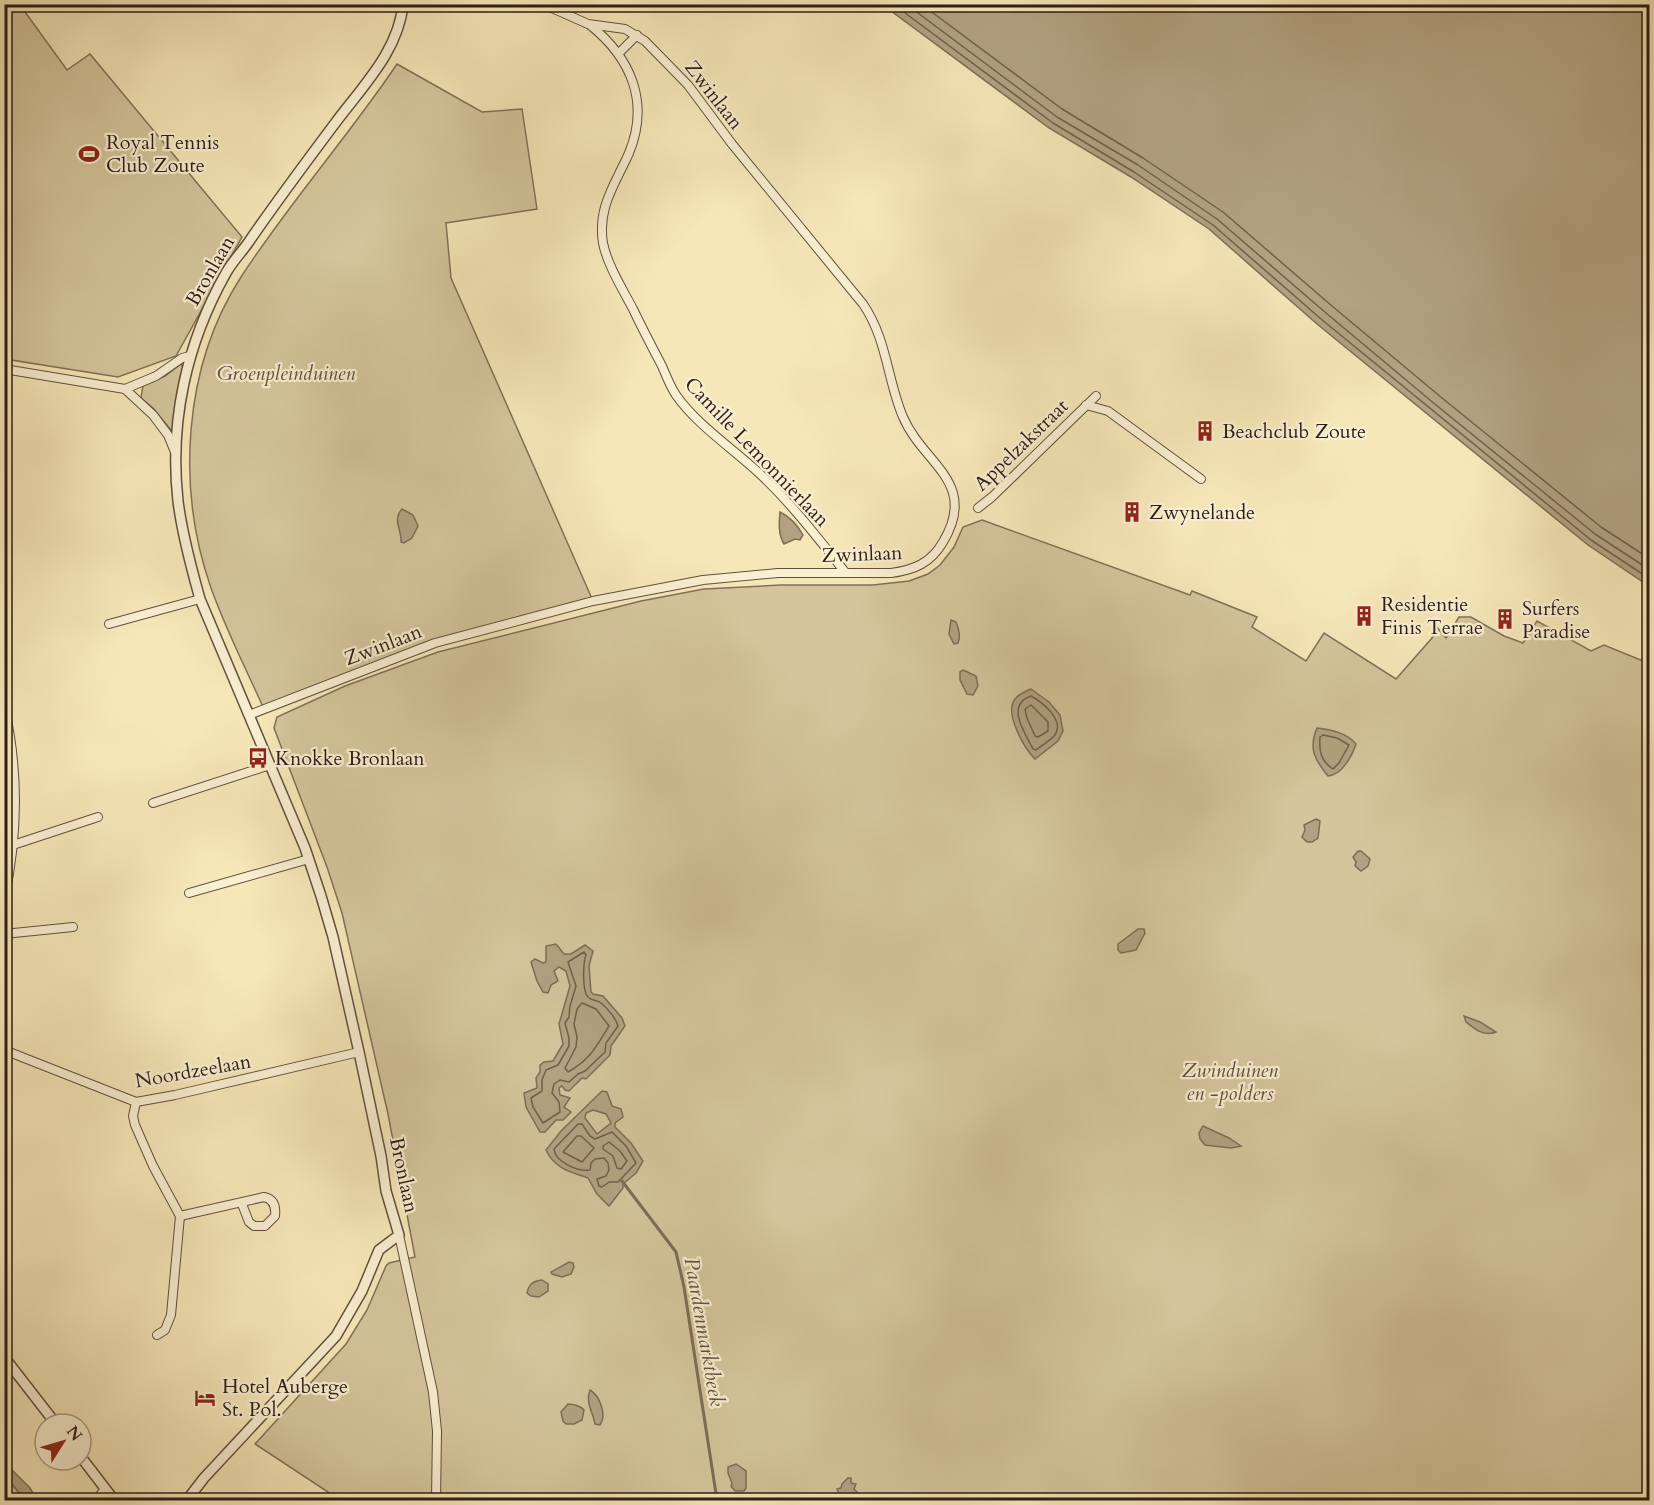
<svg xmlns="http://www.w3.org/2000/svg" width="1654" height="1505" viewBox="0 0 1654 1505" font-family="Cardo,serif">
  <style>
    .green { fill: #d4c59c; stroke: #817158; stroke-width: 1.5 }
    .water { fill: #b2a281; stroke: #7d6d56; stroke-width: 1.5; fill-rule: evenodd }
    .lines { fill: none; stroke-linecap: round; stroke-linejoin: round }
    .shore { stroke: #70604b; stroke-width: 1.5 }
    .stream { stroke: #7d6d56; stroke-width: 3 }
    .minor-casing { stroke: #60503e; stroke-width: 10 }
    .tertiary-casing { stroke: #60503e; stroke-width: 12 }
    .minor { stroke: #f9efd1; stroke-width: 8 }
    .tertiary { stroke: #f9efd1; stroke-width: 9 }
    .labels { text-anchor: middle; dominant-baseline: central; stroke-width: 4.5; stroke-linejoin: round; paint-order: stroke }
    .street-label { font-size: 20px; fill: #2e1d15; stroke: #f9efd1 }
    .poi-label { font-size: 20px; fill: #2e1d15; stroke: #f9efd1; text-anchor: start }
    .park-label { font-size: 20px; font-style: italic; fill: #604f3e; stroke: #f9efd1 }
    .water-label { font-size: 21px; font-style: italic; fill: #635240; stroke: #f9efd1 }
  </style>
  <rect width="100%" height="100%" fill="#f6e7b8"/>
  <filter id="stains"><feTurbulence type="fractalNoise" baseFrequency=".00333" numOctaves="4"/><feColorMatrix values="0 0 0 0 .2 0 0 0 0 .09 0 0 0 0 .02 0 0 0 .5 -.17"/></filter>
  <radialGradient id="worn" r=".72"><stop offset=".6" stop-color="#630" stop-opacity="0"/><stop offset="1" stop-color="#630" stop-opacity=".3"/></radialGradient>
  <g class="green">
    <path d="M 4,5 L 20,5 L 67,70 L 90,54 L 242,237 L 176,356 L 118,377 L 5,359 Z"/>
    <path d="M 397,64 L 482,112 L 522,109 L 537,209 L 446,223 L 451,278 L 593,601 L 435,643 L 264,709 C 246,669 226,630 211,588 C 176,488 183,367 241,277 C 289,203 348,137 397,64 Z"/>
    <path d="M 181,364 L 183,367 L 178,388 L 173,428 L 171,430 L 153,408 L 141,398 L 143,386 L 165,376 Z"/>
    <path d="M 982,520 L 1190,595 L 1192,591 L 1257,617 L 1252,627 L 1306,661 L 1324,633 L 1396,679 L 1432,638 L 1436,626 L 1446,638 L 1459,617 L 1471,617 L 1504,636 L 1523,643 L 1537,621 L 1591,651 L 1604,645 L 1648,663 L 1649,661 L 1649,1500 L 340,1500 L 255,1444 L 346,1344 L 367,1310 L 386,1266 L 389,1263 L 415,1257 L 388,1114 L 342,913 L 327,867 L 274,728 L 277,717 L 345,686 L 438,652 L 641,601 L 704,589 L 781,585 L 873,585 L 909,581 L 928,574 L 940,565 L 954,547 L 963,527 Z"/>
    <path d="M 4,1475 L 25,1500 L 5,1500 Z"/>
  </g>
  <g class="water">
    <path d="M 883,5 L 1649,5 L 1649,586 L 1588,545 L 1317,324 L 1209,229 L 1131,177 L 1049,128 Z"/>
    <path d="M 402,509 L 413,515 L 418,526 L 412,538 L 404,543 L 401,542 C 402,530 392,520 402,509 Z"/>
    <path d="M 780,512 C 790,517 798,526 803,535 L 800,540 L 795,539 L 784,544 C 778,534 779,523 780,512 Z"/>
    <path d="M 951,620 L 956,622 C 959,629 961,636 958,643 L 954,644 L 949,634 Z"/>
    <path d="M 963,670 L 976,676 L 978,686 L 973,695 L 967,694 L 960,680 L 960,672 Z"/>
    <path d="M 1031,689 L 1049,702 L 1060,715 L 1063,731 L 1058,741 L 1035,759 C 1024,748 1004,713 1015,699 C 1019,694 1026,691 1031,689 Z"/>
    <path d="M 1317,728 C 1331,730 1346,732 1356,744 C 1352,756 1342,775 1328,776 C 1315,760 1308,749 1317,728 Z"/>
    <path d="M 1316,819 L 1320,821 L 1318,838 L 1312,842 L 1307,842 L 1302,837 L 1305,830 L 1304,825 Z"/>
    <path d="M 1358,851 L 1361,851 L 1370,859 L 1368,866 L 1361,871 L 1355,866 L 1356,862 L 1353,857 Z"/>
    <path d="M 1138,929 L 1144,929 L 1145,933 L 1136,950 L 1121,953 L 1118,950 L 1118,944 Z"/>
    <path d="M 556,944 L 564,954 L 571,954 L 585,945 L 593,951 L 589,966 L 591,992 L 593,994 L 603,996 L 622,1018 L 625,1026 L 611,1046 L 610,1055 L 586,1079 L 582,1078 L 569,1091 L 565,1090 L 562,1086 L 559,1088 L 560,1095 L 570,1098 L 564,1107 L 571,1112 L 563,1120 L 556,1120 L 545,1132 L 540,1132 L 526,1107 L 524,1093 L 537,1088 L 536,1078 L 540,1072 L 540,1065 L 544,1062 L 553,1061 L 563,1044 L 559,1024 L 570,986 L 566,971 L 559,967 L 554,971 L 558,981 L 551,985 L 548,993 L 543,992 L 537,981 L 531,962 L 535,959 L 543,963 L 546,962 L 546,946 Z"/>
    <path d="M 1464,1016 L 1480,1022 L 1496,1032 C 1484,1037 1475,1029 1466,1022 Z"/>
    <path d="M 602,1091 L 607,1092 L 612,1106 L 621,1109 L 623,1117 L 615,1123 L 615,1127 L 631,1143 L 643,1161 L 636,1173 L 623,1184 L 623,1188 L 609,1206 L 597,1194 L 588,1178 C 571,1172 555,1169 546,1150 L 561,1131 ZM 593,1110 L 606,1114 L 611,1123 L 597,1134 L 585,1118 L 586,1113 Z"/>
    <path d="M 1203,1126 L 1229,1138 L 1241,1146 L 1231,1148 L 1205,1145 L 1200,1139 L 1199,1133 Z"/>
    <path d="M 569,1262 L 573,1263 L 574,1267 L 571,1274 L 562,1277 L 552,1274 L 551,1272 Z"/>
    <path d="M 542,1280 L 548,1284 L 548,1291 L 539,1297 L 531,1296 L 527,1293 C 529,1284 533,1281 542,1280 Z"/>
    <path d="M 590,1390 C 600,1396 607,1415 600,1425 L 595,1424 C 593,1412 585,1402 590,1390 Z"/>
    <path d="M 568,1404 C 573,1404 581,1406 584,1410 L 582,1420 L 574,1424 L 566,1424 L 563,1421 L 561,1412 Z"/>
    <path d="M 5,1463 L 30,1488 L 37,1500 L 23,1500 L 24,1499 L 5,1475 Z"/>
    <path d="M 736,1464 L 746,1471 L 746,1488 L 744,1491 L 735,1491 L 731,1486 L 732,1483 L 728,1473 L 728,1467 Z"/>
    <path d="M 848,1478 L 851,1478 L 851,1483 L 856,1484 L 854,1489 L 858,1493 L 857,1500 L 835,1500 L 833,1496 L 840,1497 L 837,1489 L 841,1488 L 842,1484 Z"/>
  </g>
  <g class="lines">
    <g class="shore">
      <path d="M 893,4 L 1053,123 L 1134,172 L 1213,225 L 1321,319 L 1591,540 L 1650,579"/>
      <path d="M 906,4 L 1057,117 L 1138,165 L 1217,219 L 1326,313 L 1436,405 L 1595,534 L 1650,570"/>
      <path d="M 921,4 L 1062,109 L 1143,158 L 1223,212 L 1332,306 L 1442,398 L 1601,527 L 1650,559"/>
      <path d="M 1031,696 C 1042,702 1065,720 1055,735 C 1051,740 1041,746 1036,750 L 1033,749 C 1025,733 1005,705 1031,696 Z"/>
      <path d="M 1031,705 L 1048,722 L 1048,731 L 1038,737 L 1035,736 L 1027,718 L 1025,709 Z"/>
      <path d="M 1323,735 L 1337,738 L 1349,745 L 1339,763 L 1333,769 C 1321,761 1319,752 1320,737 Z"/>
      <path d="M 584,952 L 586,955 C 583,963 582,991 588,997 C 592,1001 597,1000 601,1003 C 607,1008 616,1018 618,1026 L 606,1043 L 605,1052 L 585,1071 L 578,1074 L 569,1082 L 560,1080 L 554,1084 L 552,1093 L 559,1102 L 560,1112 L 543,1123 L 533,1107 L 531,1098 L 542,1091 L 542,1080 L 546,1070 L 558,1065 L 569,1046 L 569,1038 L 565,1023 L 569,1017 L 570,1006 L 576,986 L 568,962 Z"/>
      <path d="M 582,1003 L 596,1009 L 609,1026 C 596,1047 590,1060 568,1072 L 565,1068 L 576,1047 L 577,1037 L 574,1024 L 577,1009 Z"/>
      <path d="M 578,1124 L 582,1124 L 590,1136 L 595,1139 L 612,1132 L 626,1146 L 636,1163 L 618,1182 L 609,1182 L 602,1187 L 599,1186 L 597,1179 L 606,1176 L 609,1170 L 608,1163 L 604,1158 L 595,1159 L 591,1163 L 590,1170 C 578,1172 555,1162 554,1149 Z"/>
      <path d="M 577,1136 L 581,1136 L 594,1148 L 582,1162 L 563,1152 Z"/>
      <path d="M 609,1142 L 620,1151 L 627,1161 L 621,1169 L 617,1168 L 613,1156 L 603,1149 L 603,1146 Z"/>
    </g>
    <path class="stream" d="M 622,1181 L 676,1252 L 684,1287 L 717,1500"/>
    <g class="minor-casing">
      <g id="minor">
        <path d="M 590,25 C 631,58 650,102 629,153 C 616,183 597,207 603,243 C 607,264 623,290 633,309 C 642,328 652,347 662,366 C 666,375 670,386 676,395 C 696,424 732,448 759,473 C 790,502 818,538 845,572"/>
        <path d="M 619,53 L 637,35"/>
        <path d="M 4,369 L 125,389 L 153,415 L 168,435 L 175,452"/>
        <path d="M 125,389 L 156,376 L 182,358 L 190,356"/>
        <path d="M 1086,405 L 1108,411 L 1201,479"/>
        <path d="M 978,508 L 992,497 L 1096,396"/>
        <path d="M 109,624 L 200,599"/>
        <path d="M 4,706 C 19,770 18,836 4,900"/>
        <path d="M 249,715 L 435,643 L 593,601 L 703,580 L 778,573 L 891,573 C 914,570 931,563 943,542 C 979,482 923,464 903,417 C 887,379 887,339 863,304 L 732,144 L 688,85 L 645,41 L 625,29 L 588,24 L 543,4"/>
        <path d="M 153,803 L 270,765"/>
        <path d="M 13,845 L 98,817"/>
        <path d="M 189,893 L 309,859"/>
        <path d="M 4,934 L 73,927"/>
        <path d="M 4,1050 L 136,1102 L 175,1095 L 359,1052"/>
        <path d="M 136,1102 L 133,1116 L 135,1125 L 153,1166 L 180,1216 L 171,1315 L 165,1330 L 157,1335"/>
        <path d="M 180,1216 L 264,1197 C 274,1199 276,1207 275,1216 L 265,1226 L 254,1226 L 249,1222 L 242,1204"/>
        <path d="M 399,1235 L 433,1392 L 437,1431 L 436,1500"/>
        <path d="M 96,1500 L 105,1489"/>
      </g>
    </g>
    <g class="tertiary-casing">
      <g id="tertiary">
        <path d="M 4,1357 L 56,1424"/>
        <path d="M 81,1457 L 114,1500"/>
        <path d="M 187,1500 L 204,1478 L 336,1336 L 362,1291 L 379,1250 L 399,1235 L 386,1191 L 381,1156 L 359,1052 L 333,937 L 321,896 L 305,848 L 200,599 C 191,567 182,534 178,501 C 169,421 187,342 226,273 C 232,262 241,253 248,243 C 276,202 306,162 336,122 C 363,86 399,50 403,4"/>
      </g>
    </g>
    <use href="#minor" class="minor"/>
    <use href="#tertiary" class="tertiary"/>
  </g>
  <defs>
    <g id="stadium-bare" transform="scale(1.62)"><path d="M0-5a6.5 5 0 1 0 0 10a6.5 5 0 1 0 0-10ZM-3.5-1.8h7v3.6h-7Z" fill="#8f2418" stroke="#f9efd1" stroke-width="2.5" paint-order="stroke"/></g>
    <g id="building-bare" transform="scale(1.62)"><path d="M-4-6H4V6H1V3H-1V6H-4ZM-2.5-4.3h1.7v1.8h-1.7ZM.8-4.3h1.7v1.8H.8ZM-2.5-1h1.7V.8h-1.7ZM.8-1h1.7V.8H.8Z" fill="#8f2418" stroke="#f9efd1" stroke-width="2.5" paint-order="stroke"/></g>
    <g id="bus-bare" transform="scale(1.62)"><path d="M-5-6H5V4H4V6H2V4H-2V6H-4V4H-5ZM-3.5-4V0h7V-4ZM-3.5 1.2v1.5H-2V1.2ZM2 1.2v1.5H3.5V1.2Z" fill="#8f2418" stroke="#f9efd1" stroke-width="2.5" paint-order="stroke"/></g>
    <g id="hotel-bare" transform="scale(1.62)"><path d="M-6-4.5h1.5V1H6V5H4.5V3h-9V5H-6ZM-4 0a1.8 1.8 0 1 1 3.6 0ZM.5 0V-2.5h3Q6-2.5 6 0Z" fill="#8f2418" stroke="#f9efd1" stroke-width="2.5" paint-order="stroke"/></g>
  </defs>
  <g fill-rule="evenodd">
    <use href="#stadium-bare" x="89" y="154"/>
    <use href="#building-bare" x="1205" y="431"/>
    <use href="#building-bare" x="1132" y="512"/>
    <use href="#building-bare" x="1364" y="616"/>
    <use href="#building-bare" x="1505" y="619"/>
    <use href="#bus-bare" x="258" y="758"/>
    <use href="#hotel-bare" x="205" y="1398"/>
  </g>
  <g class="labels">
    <g class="street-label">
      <text transform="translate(714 95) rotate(52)">Zwinlaan</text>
      <text transform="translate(210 271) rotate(-60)">Bronlaan</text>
      <text transform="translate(1021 445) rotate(-44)">Appelzakstraat</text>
      <text transform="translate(757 452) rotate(46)">Camille Lemonnierlaan</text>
      <text transform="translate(862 554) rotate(-2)">Zwinlaan</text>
      <text transform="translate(383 645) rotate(-21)">Zwinlaan</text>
      <text transform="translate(193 1071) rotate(-10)">Noordzeelaan</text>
      <text transform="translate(404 1175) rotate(78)">Bronlaan</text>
    </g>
    <g class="poi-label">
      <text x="106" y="142">Royal Tennis<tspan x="106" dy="23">Club Zoute</tspan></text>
      <text x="1222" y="431">Beachclub Zoute</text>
      <text x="1149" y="512">Zwynelande</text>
      <text x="1381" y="604">Residentie<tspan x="1381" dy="23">Finis Terrae</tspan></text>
      <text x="1522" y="608">Surfers<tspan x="1522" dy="23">Paradise</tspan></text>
      <text x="275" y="758">Knokke Bronlaan</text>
      <text x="222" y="1386">Hotel Auberge<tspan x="222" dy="23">St. Pol.</tspan></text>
    </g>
    <g class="park-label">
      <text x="286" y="373">Groenpleinduinen</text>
      <text x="1230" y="1070">Zwinduinen<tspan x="1230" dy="23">en -polders</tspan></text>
    </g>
    <g class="water-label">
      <text transform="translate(704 1332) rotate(80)">Paardenmarktbeek</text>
    </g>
  </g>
  <rect width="1654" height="1505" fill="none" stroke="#f6e7b8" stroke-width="24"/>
  <rect x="6" y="6" width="1642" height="1493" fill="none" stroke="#2e1d15" stroke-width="3"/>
  <rect x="12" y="12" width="1630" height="1481" fill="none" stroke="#2e1d15" stroke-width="1.5"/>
  <g transform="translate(63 1442) rotate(53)"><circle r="28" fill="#f9efd1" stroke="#a89b86" stroke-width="1.5"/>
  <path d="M0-4.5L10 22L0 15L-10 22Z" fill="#8f2418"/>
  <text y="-9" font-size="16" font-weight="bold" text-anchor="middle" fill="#2e1d15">N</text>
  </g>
  <rect width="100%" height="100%" filter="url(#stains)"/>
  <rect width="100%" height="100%" fill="url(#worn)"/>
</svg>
